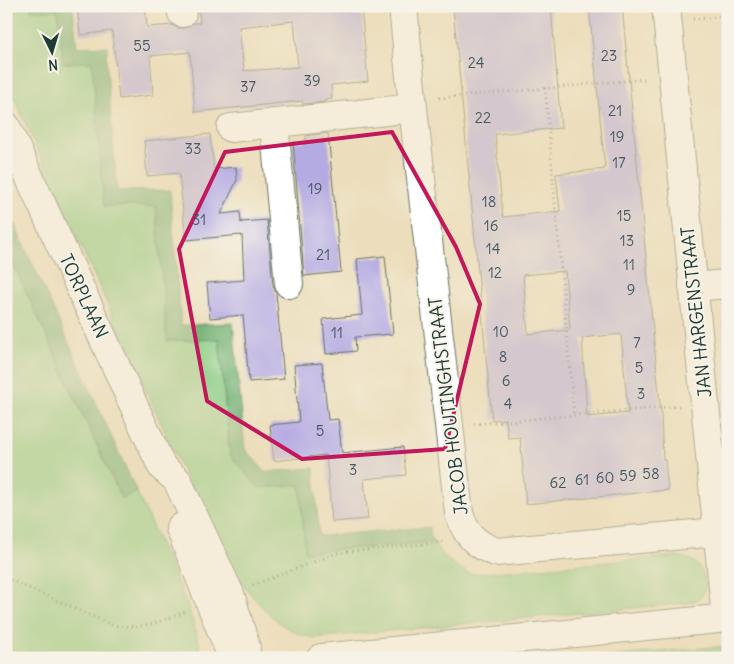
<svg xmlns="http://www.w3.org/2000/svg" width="734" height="664" viewBox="0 0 734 664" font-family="Delius,sans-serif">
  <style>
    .green { fill: #8ece86; stroke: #56865d }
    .forest { fill: #72b173; stroke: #487754 }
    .building { fill: #b5abe3; fill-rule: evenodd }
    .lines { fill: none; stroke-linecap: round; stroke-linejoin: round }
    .minor-casing { stroke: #677564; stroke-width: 30 }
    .path { stroke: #677564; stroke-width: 3; stroke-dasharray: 1 4; stroke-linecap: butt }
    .minor { stroke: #fff; stroke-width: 28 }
    .marked { fill: none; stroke: #c2185b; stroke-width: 4; stroke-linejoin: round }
    .labels { text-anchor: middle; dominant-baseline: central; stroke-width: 4; stroke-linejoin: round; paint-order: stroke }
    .number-label { font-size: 15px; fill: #445860 }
    .street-label { font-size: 18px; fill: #1f3d34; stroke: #f7f3e8 }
  </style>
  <rect width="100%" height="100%" fill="#f7f3e8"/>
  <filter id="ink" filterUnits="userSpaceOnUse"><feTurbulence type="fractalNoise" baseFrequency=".02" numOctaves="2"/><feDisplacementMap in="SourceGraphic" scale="10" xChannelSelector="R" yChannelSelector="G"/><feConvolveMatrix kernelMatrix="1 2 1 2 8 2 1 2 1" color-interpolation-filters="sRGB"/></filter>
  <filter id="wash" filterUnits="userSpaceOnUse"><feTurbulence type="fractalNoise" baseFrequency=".0096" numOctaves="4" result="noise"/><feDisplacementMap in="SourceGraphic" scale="20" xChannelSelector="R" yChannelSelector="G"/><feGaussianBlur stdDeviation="1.12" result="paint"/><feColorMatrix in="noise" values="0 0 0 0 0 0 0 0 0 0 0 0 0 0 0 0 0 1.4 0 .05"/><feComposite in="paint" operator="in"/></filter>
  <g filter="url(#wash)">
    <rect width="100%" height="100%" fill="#ecdebc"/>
    <g class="green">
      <path d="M 6,6 L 31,6 L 31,10 L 58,9 L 63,63 L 92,62 L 104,206 L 156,206 L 167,341 L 219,338 L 230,455 L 259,488 L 300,485 L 306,552 L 434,542 C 442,557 455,567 471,574 L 678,556 C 681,557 686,558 689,559 C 703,565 713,587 699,599 C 696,601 691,602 687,603 L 314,638 C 309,637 304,636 299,634 C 266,621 236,576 217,547 L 6,80 Z"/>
      <path d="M 6,248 L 121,498 L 137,492 L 189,609 L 203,658 L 138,658 L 137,655 L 109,658 L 6,658 Z"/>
      <path d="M 728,646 L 728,658 L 597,658 Z"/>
    </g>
    <g class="forest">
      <path d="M 31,6 L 73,6 L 77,47 L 108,46 L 106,57 L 117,191 L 170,190 L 181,325 L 233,323 L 245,449 L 265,472 L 314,468 L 319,536 L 430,527 L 431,536 L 434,542 L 305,552 L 300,485 L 259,488 L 230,455 L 219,339 L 167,341 L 156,206 L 104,206 L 92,62 L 63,63 L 58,10 L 31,10 Z"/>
      <path d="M 6,206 L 137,492 L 122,499 L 6,248 Z"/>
    </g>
    <g id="blocks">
      <g class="building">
        <path d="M 77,6 L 145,6 L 147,27 L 173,25 L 177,28 L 184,28 L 193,23 L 200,23 L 198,6 L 361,6 L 368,81 L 331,85 L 332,99 L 325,100 L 325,102 L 303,104 L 302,101 L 195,112 L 190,52 L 150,56 L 153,95 L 119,99 L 112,31 L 80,35 ZM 294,21 L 298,67 L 244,71 L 239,27 Z"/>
        <path d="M 453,6 L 551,6 L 561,128 L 495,134 L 503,217 L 560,211 L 556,174 L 605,169 L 589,6 L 622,6 L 661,415 L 663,460 L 665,460 L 668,490 L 526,504 L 520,437 L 508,438 L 506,419 L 492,420 ZM 565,271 L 570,330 L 528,334 L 523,275 ZM 621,334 L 628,413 L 587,417 L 582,338 Z"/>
        <path d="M 328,133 L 341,272 L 304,276 L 293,142 L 306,141 L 306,136 Z"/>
        <path d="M 210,134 L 214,169 L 236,167 L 237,180 L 221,214 L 240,212 L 241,223 L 241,222 L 267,220 L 273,285 L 276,293 L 284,379 L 249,382 L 243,315 L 210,318 L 207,283 L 244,280 L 242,235 L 186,240 L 179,173 L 147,176 L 144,141 Z"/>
        <path d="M 385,256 L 393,334 L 355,337 L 356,351 L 326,354 L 323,319 L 362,315 L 357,259 Z"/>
        <path d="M 322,363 L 328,420 L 338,419 L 342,453 L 403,447 L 406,475 L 364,479 L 368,519 L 332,522 L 326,455 L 274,461 L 270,425 L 299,422 L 294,365 Z"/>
      </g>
    </g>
  </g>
  <g filter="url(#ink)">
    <use href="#blocks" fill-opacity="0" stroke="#677564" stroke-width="1"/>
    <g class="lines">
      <g class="minor-casing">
        <g id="minor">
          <path d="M 181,6 L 182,13"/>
          <path d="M 403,6 L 413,108 L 459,513 C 465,534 476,545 496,552 L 728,531"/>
          <path d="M 666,6 L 726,618"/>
          <path d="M 274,123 L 289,284"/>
          <path d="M 6,126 L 162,467 L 177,480 L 230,594 L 246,648 L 243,658"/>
          <path d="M 231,128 L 413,108"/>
          <path d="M 693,287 L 728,284"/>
          <path d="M 180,528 L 230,652 L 235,658"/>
          <path d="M 321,658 L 728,618"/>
        </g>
      </g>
      <g class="path">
        <path d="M 693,19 L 728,16"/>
        <path d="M 545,88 L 574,415"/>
        <path d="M 439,98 L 647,79"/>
        <path d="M 474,424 L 680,406"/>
        <path d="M 6,578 L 112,625 C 144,630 156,623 185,612"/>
        <path d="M 253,585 L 337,553 L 443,542"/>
      </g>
      <use href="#minor" class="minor"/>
    </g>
  </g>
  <path d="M0 0H734V664H0ZM 392,132 L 456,247 L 480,304 L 445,449 L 302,459 L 207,401 L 179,249 L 225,152 Z" fill="#ecdebc" fill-opacity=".55" fill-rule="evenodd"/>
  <path class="marked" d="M 392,132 L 456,247 L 480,304 L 445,449 L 302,459 L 207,401 L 179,249 L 225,152 Z"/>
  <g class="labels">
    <g class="number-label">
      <text x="142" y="45">55</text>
      <text x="609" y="55">23</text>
      <text x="476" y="62">24</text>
      <text x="312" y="80">39</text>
      <text x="248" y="86">37</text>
      <text x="615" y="110">21</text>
      <text x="483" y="117">22</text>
      <text x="617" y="136">19</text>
      <text x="193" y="148">33</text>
      <text x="619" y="162">17</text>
      <text x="315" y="188">19</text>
      <text x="489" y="201">18</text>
      <text x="624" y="215">15</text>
      <text x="199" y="219">31</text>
      <text x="491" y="225">16</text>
      <text x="627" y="240">13</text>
      <text x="493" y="248">14</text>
      <text x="323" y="254">21</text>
      <text x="629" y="264">11</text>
      <text x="495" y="272">12</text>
      <text x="631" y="289">9</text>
      <text x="501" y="331">10</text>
      <text x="337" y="332">11</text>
      <text x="637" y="342">7</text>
      <text x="503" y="356">8</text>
      <text x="639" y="367">5</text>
      <text x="506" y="380">6</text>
      <text x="641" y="393">3</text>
      <text x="508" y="403">4</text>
      <text x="320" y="430">5</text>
      <text x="353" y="469">3</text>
      <text x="651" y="473">58</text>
      <text x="628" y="475">59</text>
      <text x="605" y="477">60</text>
      <text x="582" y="479">61</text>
      <text x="558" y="482">62</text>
    </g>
    <g class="street-label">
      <text transform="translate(84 296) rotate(65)">TORPLAAN</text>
      <text transform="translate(696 312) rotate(-96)">JAN HARGENSTRAAT</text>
      <text transform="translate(448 406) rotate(-97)">JACOB HOUTINGHSTRAAT</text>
    </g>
  </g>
  <rect width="734" height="664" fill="none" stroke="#f7f3e8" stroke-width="25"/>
  <g transform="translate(52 52) rotate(175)" stroke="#f7f3e8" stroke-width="4" paint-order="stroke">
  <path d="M0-4L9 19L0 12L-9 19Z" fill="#1f3d34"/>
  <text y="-8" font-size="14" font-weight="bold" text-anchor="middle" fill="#1f3d34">N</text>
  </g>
</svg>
